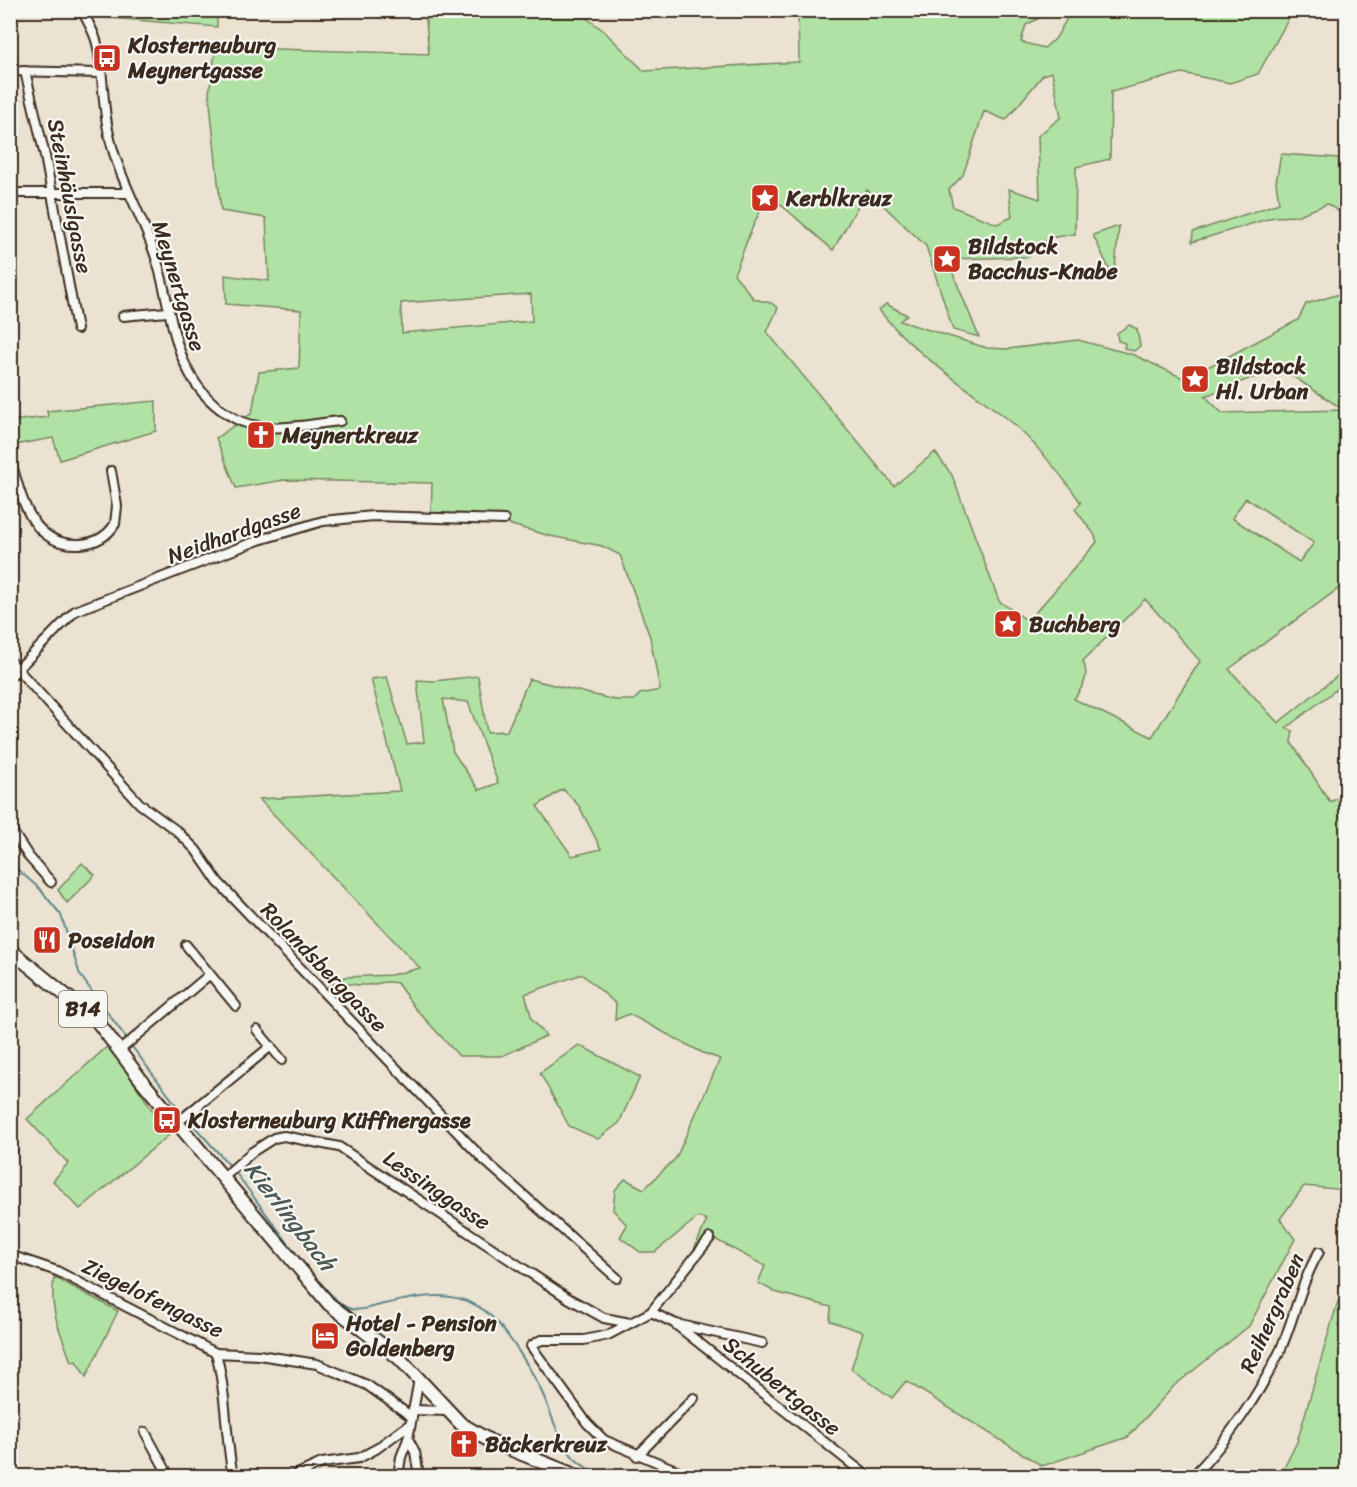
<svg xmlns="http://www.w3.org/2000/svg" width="1357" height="1487" viewBox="0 0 1357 1487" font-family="Sriracha,sans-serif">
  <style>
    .green { fill: #b0e2a3; stroke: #768660; stroke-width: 1.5; fill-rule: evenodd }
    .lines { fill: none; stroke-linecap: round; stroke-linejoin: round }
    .stream { stroke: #5f888b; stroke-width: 2 }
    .minor-casing { stroke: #3b2a1e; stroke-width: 12 }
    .primary-casing { stroke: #3b2a1e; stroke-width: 16 }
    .minor { stroke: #f6f6f2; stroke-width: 8 }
    .primary { stroke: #f6f6f2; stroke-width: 12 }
    .labels { text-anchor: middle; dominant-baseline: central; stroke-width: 4.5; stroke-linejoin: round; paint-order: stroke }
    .shield { fill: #f6f6f2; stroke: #73675e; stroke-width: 1.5 }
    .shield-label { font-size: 21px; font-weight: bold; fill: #3b2a1e }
    .poi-label { font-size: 22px; font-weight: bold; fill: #3b2a1e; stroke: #f6f6f2; text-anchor: start }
    .street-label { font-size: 22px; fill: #3b2a1e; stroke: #f6f6f2 }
    .water-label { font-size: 24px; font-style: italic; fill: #4d5954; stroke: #f6f6f2 }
  </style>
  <rect width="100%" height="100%" fill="#ebe2d1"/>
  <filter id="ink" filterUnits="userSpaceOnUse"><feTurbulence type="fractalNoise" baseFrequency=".0167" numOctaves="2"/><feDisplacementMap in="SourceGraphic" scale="12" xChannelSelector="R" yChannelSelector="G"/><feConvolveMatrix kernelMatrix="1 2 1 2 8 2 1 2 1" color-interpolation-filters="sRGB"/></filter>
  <g filter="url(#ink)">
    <g class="green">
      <path d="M 1168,10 L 1327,11 L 1289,18 L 1258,74 L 1230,83 L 1182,73 L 1111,92 L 1110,159 L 1076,167 L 1075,234 L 1049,238 L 1028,257 L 947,259 L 979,337 L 953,330 L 926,246 L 867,190 L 833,250 L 779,203 L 764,205 C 750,226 745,250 734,274 L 754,299 L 771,303 L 778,308 L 767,332 L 894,486 L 935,452 L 952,475 L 999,601 L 1028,621 L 1097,542 L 1094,534 L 1075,509 L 1081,503 C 1064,478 1029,435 1005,417 C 961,383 914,354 879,310 L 886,304 L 907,315 L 900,321 L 987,348 L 1008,349 L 1078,340 L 1134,355 L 1185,379 L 1298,320 L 1306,304 L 1346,292 L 1346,583 L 1229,669 L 1278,723 L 1346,669 L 1346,682 L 1286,728 L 1293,731 L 1291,742 L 1330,802 L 1346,794 L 1346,1190 L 1304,1186 L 1280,1219 L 1295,1239 L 1249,1326 L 1174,1386 L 1128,1437 L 1042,1466 L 906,1381 L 892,1398 L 851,1369 L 863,1332 L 830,1321 L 831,1307 L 775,1292 L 758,1283 L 765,1266 L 713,1238 L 695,1247 L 707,1220 L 698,1217 L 655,1252 L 640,1252 L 620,1237 L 627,1225 L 613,1210 L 615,1190 L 625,1179 L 644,1189 L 676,1158 L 720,1059 L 703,1053 L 629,1014 L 615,1020 L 616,1004 L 582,974 L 525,994 L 532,1019 L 546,1036 L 502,1056 L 459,1056 L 414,1007 L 397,983 C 382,980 381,984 367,985 C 346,986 351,978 329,992 L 326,988 L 345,977 L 391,975 L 420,968 L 259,799 L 400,791 L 371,679 L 387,677 L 407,744 L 424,742 L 417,680 L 434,681 L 478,676 L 487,732 L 507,731 L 529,679 L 615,700 L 634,700 L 640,694 L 660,690 L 650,637 L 620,555 L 602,546 L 550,536 L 508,524 L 431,515 L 432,483 L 284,480 L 236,488 L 216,438 L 252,413 L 259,372 L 299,368 L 301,310 L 226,304 L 225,275 L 269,281 L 266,218 L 221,211 L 209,93 L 216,47 L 429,54 L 425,11 L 577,11 L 604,31 L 644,71 L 799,62 L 798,11 L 1043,11 L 1041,17 L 1026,25 L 1021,42 L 1044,48 L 1056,38 L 1071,11 L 1136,11 L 1139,17 ZM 1052,72 L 1061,117 L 1038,136 L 1040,199 L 1009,189 L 1012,217 L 997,224 L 953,207 L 949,190 L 963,175 L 984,111 L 1006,120 L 1043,75 ZM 531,294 L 532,321 L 402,333 L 401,303 ZM 1288,373 L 1344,410 L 1222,413 L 1205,396 L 1251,378 ZM 1246,498 L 1314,543 L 1299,562 L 1232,518 ZM 1145,599 L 1200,661 L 1152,737 L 1074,699 C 1083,686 1090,677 1083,661 ZM 443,699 L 468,702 L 498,783 L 479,790 L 453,752 ZM 563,789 L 579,806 L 601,849 L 572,856 L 537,806 Z"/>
      <path d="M 86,11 L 217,11 L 217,27 L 88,16 Z"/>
      <path d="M 1281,154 L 1339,158 L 1339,191 L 1346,199 L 1346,216 L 1327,204 L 1296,216 L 1274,217 L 1192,242 L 1193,232 L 1279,203 L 1276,182 Z"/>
      <path d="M 1119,226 L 1114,279 L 1093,235 Z"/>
      <path d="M 1129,325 L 1137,329 L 1140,346 L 1134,351 L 1124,348 L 1125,343 L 1118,341 L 1117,333 Z"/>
      <path d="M 156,401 L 156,431 L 60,460 L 53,438 L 14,445 L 11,421 L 48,417 L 47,411 Z"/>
      <path d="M 82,863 L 95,875 L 67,903 L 58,890 Z"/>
      <path d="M 109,1045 L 169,1135 L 80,1209 L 53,1181 L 68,1163 L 27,1119 Z"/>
      <path d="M 579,1045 L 640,1077 L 619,1123 L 598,1139 L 569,1126 L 540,1073 Z"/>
      <path d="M 54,1277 L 118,1311 L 86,1377 L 76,1361 L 71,1362 C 60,1330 49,1312 54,1277 Z"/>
      <path d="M 1346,1298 L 1346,1476 L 1280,1476 L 1297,1442 L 1338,1301 Z"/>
    </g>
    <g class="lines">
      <g class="stream">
        <path d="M 10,863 L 40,889 L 61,915 L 80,975 L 127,1039"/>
        <path d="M 130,1044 L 183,1114"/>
        <path d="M 187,1118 L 231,1167"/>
        <path d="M 235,1172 C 255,1197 325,1299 348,1308 C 358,1312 370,1307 380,1305 C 415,1297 453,1287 485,1311 C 505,1326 534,1373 544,1397 C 553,1418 558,1440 574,1458 C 581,1465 592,1471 600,1476"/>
      </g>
      <g class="minor-casing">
        <g id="minor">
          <path d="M 82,10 C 87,21 95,33 97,44 C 104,74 102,108 110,139 C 120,180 143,217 156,258 C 175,317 171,385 236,419 C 267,435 307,424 340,421"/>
          <path d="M 10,71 L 100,73"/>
          <path d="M 25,71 L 45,156 L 77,329"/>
          <path d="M 10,193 L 128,193"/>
          <path d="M 123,316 L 167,312"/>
          <path d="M 10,458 C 21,495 30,547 80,544 C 95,543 107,537 115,524 L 117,506 L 111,471"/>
          <path d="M 10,661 L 140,804 L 177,831 L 196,850 L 218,882 L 483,1159 L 617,1278"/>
          <path d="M 10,677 L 75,611 L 259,540 L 323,521 L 373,516 L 504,520"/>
          <path d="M 10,828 L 29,857 L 51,882"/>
          <path d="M 186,945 L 236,1006"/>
          <path d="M 257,1030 L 282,1060"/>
          <path d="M 120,1050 L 209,975"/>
          <path d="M 177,1123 L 271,1046"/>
          <path d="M 10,1149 L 12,1151"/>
          <path d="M 224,1177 L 252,1152 L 274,1138 L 284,1136 L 339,1147 L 568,1298 L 604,1318 L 630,1323"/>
          <path d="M 10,1255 L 57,1271 L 216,1353 L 259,1355 L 317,1364 L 367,1385 L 412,1417"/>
          <path d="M 651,1312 L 674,1323 L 867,1476"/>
          <path d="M 676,1324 L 762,1343"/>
          <path d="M 216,1353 C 227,1394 225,1435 233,1476"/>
          <path d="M 413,1410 L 447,1411"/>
          <path d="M 145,1432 L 169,1476"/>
          <path d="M 408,1439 L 415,1452 L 419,1476"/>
          <path d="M 637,1456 L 694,1398"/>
          <path d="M 293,1476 L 322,1463 L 359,1458 L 376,1449 L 410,1424"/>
          <path d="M 398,1476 L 401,1457 L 408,1439 L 419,1379"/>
          <path d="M 690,1476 L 604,1440 L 587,1423 L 531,1346 L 541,1340 L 584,1340 L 608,1335 L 651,1312 L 710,1238"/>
          <path d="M 1193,1476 C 1227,1441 1259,1395 1280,1351 C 1294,1319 1301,1282 1319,1252"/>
        </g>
      </g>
      <g class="primary-casing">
        <path id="primary" d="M 10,950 L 97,1021 L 142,1081 L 329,1304 L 399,1358 L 461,1424 L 490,1441 L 577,1476"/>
      </g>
      <use href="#minor" class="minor"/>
      <use href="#primary" class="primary"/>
    </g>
  </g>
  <defs>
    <g id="bus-square" transform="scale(1.5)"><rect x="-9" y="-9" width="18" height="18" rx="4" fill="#c8321e" stroke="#f6f6f2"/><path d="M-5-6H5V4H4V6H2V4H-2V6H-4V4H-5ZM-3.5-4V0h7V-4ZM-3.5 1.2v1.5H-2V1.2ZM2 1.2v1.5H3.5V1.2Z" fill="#fff"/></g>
    <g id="sight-square" transform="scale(1.5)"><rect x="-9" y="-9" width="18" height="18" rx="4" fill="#c8321e" stroke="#f6f6f2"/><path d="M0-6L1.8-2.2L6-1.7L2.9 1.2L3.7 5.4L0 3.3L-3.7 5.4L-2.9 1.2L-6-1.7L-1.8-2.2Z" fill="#fff"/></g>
    <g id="church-square" transform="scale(1.5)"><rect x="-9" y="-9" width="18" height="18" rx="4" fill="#c8321e" stroke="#f6f6f2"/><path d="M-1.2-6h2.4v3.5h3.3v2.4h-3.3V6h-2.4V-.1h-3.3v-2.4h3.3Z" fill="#fff"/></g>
    <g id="restaurant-square" transform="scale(1.5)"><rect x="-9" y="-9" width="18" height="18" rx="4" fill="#c8321e" stroke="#f6f6f2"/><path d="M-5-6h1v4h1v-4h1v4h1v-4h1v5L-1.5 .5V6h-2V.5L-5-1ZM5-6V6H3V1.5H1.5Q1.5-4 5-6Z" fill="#fff"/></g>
    <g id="hotel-square" transform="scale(1.5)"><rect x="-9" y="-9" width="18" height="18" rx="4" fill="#c8321e" stroke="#f6f6f2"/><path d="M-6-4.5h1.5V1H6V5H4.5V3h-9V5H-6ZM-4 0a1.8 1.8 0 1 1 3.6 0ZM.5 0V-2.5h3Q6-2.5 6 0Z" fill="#fff"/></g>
  </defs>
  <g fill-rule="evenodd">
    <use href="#bus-square" x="107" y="58"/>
    <use href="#sight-square" x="765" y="198"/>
    <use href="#sight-square" x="947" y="259"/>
    <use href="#sight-square" x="1195" y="379"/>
    <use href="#church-square" x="261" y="435"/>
    <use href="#sight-square" x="1008" y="624"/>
    <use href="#restaurant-square" x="47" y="940"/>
    <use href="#bus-square" x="167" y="1120"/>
    <use href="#hotel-square" x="325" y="1336"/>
    <use href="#church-square" x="464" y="1444"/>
  </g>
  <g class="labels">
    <rect class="shield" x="59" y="991" width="48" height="36" rx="4.5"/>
    <g class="shield-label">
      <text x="83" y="1009">B14</text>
    </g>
    <g class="poi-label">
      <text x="128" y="45">Klosterneuburg<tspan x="128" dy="25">Meynertgasse</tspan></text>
      <text x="786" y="198">Kerblkreuz</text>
      <text x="968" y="246">Bildstock<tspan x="968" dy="25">Bacchus-Knabe</tspan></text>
      <text x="1216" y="366">Bildstock<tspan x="1216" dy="25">Hl. Urban</tspan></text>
      <text x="282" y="435">Meynertkreuz</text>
      <text x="1029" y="624">Buchberg</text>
      <text x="68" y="940">Poseidon</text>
      <text x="188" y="1120">Klosterneuburg Küffnergasse</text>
      <text x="346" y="1323">Hotel - Pension<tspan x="346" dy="25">Goldenberg</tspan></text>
      <text x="485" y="1444">Bäckerkreuz</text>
    </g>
    <g class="street-label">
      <text transform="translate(70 196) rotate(79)">Steinhäuslgasse</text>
      <text transform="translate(179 286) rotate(73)">Meynertgasse</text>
      <text transform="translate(234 533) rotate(-20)">Neidhardgasse</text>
      <text transform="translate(324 967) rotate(46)">Rolandsberggasse</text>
      <text transform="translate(437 1190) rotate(34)">Lessinggasse</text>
      <text transform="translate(153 1298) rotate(26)">Ziegelofengasse</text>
      <text transform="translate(1272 1313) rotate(-66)">Reihergraben</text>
      <text transform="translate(782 1386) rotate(39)">Schubertgasse</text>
    </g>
    <g class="water-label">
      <text transform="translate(290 1216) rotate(52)">Kierlingbach</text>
    </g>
  </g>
  <rect width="1357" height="1487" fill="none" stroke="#f6f6f2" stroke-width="36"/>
  <rect x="18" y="18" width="1321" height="1451" fill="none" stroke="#3b2a1e" stroke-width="2" filter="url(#ink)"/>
</svg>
